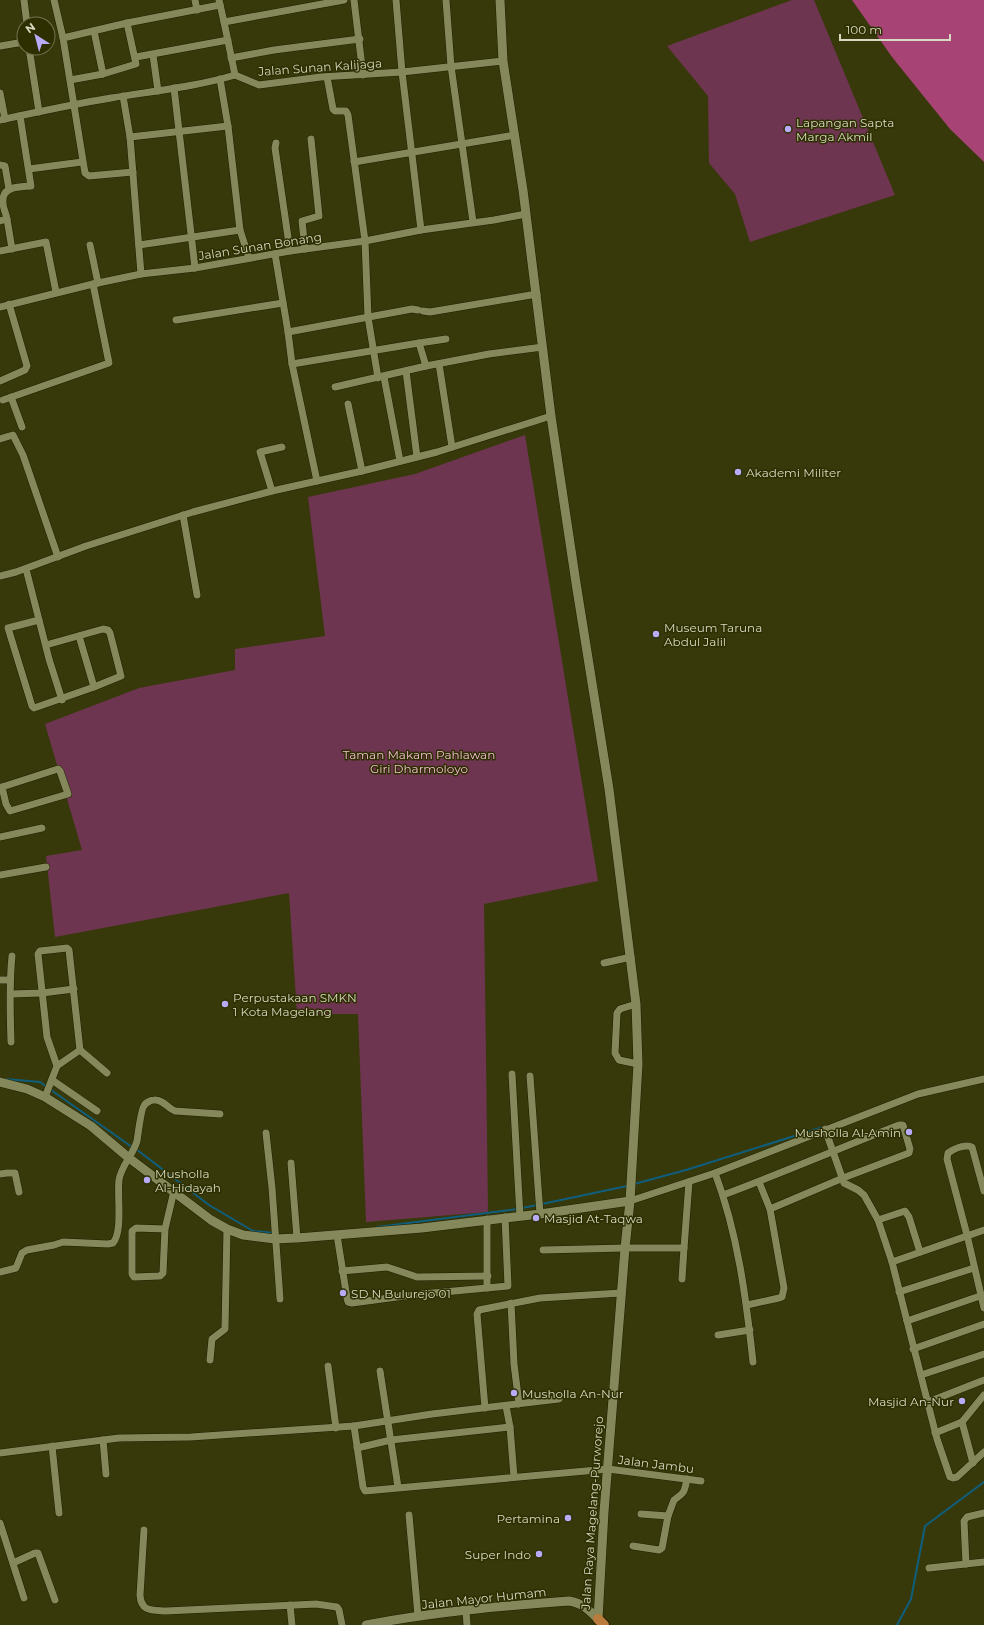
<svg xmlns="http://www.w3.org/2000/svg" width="984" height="1625" viewBox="0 0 984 1625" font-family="Montserrat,sans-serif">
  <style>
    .green { fill: #6e3550 }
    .forest { fill: #a84376 }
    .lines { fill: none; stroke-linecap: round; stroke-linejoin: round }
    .stream { stroke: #0f5e7d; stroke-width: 2 }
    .street-casing { stroke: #1f2000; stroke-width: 8 }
    .secondary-casing { stroke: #1f2000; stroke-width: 10 }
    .primary-casing { stroke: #1f2000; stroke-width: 12 }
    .street { stroke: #85885a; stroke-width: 7 }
    .secondary { stroke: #85885a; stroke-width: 9 }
    .primary { stroke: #ba7c3c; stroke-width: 10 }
    .poi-dot { fill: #b8abf7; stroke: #2d2f00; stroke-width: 1.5 }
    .labels { text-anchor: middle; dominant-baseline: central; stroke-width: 3; stroke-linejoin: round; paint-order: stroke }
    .street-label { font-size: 12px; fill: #d7d9c1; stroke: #2d2f00 }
    .poi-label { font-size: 12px; fill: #d7d9c1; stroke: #2d2f00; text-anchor: start }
    .park-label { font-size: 12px; fill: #f4bdd4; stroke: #2d2f00 }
  </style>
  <rect width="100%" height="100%" fill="#37390a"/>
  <g class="green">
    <path d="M 792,0 L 814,0 L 895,195 L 750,242 L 735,194 L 709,163 L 708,96 L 667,46 Z"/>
    <path d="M 525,435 L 598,881 L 484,904 L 488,1212 L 366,1222 L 358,1014 L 297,1014 L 289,893 L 55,937 L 46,856 L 82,850 L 45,724 L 139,688 L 235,670 L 235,649 L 325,636 L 308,497 L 415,474 Z"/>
  </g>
  <path class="forest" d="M 852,0 L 984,0 L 984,162 L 950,129 L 892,57 Z"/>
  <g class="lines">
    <g class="stream">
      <path d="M 5,1079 L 40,1082 L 47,1087"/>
      <path d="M 51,1090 L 132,1147"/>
      <path d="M 136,1149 L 209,1205 L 253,1231 L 274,1233"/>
      <path d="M 634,1184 L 686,1170 L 823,1127"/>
      <path d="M 542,1204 L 627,1186"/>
      <path d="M 522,1208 L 537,1205"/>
      <path d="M 377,1227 L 518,1209"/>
      <path d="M 897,1625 L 911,1599 L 925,1526 L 984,1482"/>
    </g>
    <g class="street-casing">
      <g id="street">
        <path d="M 24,0 L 27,24"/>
        <path d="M 54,0 L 63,38"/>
        <path d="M 195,0 L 197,10"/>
        <path d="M 219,0 L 224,22"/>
        <path d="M 354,0 L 363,75"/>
        <path d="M 396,0 L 402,72 L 421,230"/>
        <path d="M 446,0 L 451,66 L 473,222"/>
        <path d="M 127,23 L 220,5"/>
        <path d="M 94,31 L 103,74"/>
        <path d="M 0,46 L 24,42"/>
        <path d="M 29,48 L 39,112"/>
        <path d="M 153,55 L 158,91"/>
        <path d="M 136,57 L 228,40"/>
        <path d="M 231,58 L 274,50 L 360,39"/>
        <path d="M 235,75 L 224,22 L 344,0"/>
        <path d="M 327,77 L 333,109 L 335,111 L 346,111 L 348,115 L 365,241 L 368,317 L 378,378"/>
        <path d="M 220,79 L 228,126 L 240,230 L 249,258"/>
        <path d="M 70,80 L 103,74 L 136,64 L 127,23 L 63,38 L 85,173 L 89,176 L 133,172"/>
        <path d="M 174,88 L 195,268"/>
        <path d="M 0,93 L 5,119"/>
        <path d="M 123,96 L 130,137 L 141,274"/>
        <path d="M 0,120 C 37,112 74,104 111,98 C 153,91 195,87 235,75 L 259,85 L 321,77 L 402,72 L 503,61"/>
        <path d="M 130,137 L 228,126"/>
        <path d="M 276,143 L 275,148 L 290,251"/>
        <path d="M 354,162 L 515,135"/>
        <path d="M 0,165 L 5,166 L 9,189"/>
        <path d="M 29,169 L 82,162"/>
        <path d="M 7,219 L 12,249"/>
        <path d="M 0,221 L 7,219 C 6,213 2,206 3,200 C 3,186 21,187 31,186 L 20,116"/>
        <path d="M 90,245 L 98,283"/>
        <path d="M 139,245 L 240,230"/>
        <path d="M 305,249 L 302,221 L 319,216 L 311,139"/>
        <path d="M 0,251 L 46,242 L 56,292"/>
        <path d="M 275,254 L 288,332 L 292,364 L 317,481"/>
        <path d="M 0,307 L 93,284 L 141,274 L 195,268 L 290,251 L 365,241 L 421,230 L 494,220 L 526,214"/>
        <path d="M 423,311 L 430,312 L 537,294"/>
        <path d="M 176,320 L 283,303"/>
        <path d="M 288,332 L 412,309 L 418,310"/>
        <path d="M 419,343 L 446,339"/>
        <path d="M 292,364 L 419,343 L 426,366 L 489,354 L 543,347"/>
        <path d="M 439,364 L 452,447"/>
        <path d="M 406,371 L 417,457"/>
        <path d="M 384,377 L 400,461"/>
        <path d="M 0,381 L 25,370 L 27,366 L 9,304"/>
        <path d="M 335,387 L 426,366"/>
        <path d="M 11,397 L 22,427"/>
        <path d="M 3,400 L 109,363 L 93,284"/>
        <path d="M 348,404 L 362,471"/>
        <path d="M 0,439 L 13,435 L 23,455 L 58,557"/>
        <path d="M 272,491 L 260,452 L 282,447"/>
        <path d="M 183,515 L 197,595"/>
        <path d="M 26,569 L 49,659 L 62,700"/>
        <path d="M 0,576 L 16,572 L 86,546 L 193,512 L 272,491 L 362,471 L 437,452 L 551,416"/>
        <path d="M 39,620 L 8,628 L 32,706 L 34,708 L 94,687 L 121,676 L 110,633 L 108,630 L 103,629 L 46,645"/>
        <path d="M 79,636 L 94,687"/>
        <path d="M 0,788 L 2,787 L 6,804 L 10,811 L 68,794 L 60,771 L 58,769 L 2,787"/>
        <path d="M 0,837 L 42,828"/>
        <path d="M 0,875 L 46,867"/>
        <path d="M 604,963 L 631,957"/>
        <path d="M 0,980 L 10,980"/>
        <path d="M 11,994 L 42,993 L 74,989"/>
        <path d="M 636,1004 L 620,1009 L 617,1013 L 615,1053 L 619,1060 L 638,1064"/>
        <path d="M 11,1042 C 10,1013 9,984 12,956"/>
        <path d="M 80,1050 L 107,1073"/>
        <path d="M 512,1074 L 520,1216"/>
        <path d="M 530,1076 L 540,1214"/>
        <path d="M 52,1080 L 97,1111"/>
        <path d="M 45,1097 L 57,1066 L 47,1037 L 38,954 L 40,951 L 67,948 L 69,950 L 80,1050 L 57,1066"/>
        <path d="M 825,1129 L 844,1183 L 858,1190 L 864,1195 L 878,1220 L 892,1262 L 937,1439 L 950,1477 L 953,1478 L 957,1477 L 984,1452"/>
        <path d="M 266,1133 L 272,1188 L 280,1299"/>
        <path d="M 291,1163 L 297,1238"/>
        <path d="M 715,1173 C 738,1234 746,1298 753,1362"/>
        <path d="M 0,1174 L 7,1173 L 15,1173 L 19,1192"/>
        <path d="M 984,1191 L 972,1147 C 964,1144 954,1149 948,1153 L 947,1159 L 967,1235 L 984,1308"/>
        <path d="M 723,1195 C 782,1173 840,1148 899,1125 L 903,1125 L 910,1149 L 909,1153 L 843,1178 L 770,1209"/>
        <path d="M 630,1201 L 715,1173 L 918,1094 L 984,1079"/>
        <path d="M 878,1220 L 905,1211 L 909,1217 L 920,1252"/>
        <path d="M 165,1229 L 163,1273 L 160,1276 L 134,1277 L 132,1274 L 132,1231 L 136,1228 L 165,1229 L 174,1191"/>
        <path d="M 337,1235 L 347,1298 L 348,1302 L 352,1303 L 412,1295 L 508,1286 L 505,1217"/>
        <path d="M 543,1250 L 625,1248 L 684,1248 L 689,1182"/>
        <path d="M 892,1262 L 984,1230"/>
        <path d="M 342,1271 L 387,1267 L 417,1277 L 488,1276"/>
        <path d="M 0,1272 L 16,1268 L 22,1253 L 27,1250 L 54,1245 L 63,1242 L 108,1244 L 113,1243 C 123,1231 117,1197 119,1180 C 121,1166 133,1155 137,1141 C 138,1135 141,1109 144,1106 C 145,1103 151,1100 154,1100 C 162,1099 168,1108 175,1111 L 220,1114"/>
        <path d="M 682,1279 L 684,1248"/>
        <path d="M 487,1288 L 487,1219"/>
        <path d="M 899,1292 L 974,1268"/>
        <path d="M 511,1303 L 514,1364 L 519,1404"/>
        <path d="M 747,1305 L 779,1298 L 782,1297 L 784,1288 L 770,1209 L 759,1182"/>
        <path d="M 907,1321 L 980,1296"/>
        <path d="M 718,1335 L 750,1330"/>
        <path d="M 913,1349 L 984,1324"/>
        <path d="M 210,1360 L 212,1339 L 225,1329 L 227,1229"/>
        <path d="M 328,1366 L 336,1428"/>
        <path d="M 380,1371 L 398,1487"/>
        <path d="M 921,1375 L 984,1354"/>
        <path d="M 928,1402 L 984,1380"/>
        <path d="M 506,1406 L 510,1427 L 514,1477"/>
        <path d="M 485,1408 L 477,1314 L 479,1310 L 540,1298 L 621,1293"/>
        <path d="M 962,1422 L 973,1463"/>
        <path d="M 354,1426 L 432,1414 L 559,1399"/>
        <path d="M 935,1433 L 962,1422 L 984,1395"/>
        <path d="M 103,1440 L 106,1474"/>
        <path d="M 52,1446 L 59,1513"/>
        <path d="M 357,1448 L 391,1440 L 510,1427"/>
        <path d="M 0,1453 L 119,1438 L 191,1437 L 354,1426 L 363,1487 L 365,1491 L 608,1469 L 701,1481"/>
        <path d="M 641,1514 L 668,1516 L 674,1500 C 685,1492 684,1493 687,1479"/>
        <path d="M 409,1515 L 418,1616"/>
        <path d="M 0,1523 L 24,1598"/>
        <path d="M 144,1530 L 140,1595 C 141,1612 152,1610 166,1611 L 316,1604 L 337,1607 L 339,1610 L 342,1625"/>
        <path d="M 633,1546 L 659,1550 L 662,1548 L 668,1516"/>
        <path d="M 13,1563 L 35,1553 L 38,1553 L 55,1600"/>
        <path d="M 966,1564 L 964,1521 L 967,1517 L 984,1513"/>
        <path d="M 929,1568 L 984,1562"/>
        <path d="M 290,1605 L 292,1625"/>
        <path d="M 466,1611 L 467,1625"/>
      </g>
    </g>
    <g class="secondary-casing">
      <g id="secondary">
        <path d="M 500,0 L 503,61 L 523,190 L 551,416 L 576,583 L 609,789 L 636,1004 L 638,1064 L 630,1201 L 625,1248 L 604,1512 L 598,1619"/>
        <path d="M 0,1082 L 27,1089 L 45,1097 L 91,1126 L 129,1158 L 211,1220 L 227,1229 L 243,1235 L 275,1239 L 297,1238 L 422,1228 L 540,1214 L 630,1201"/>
        <path d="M 366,1625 C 433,1612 501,1606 569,1601 C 582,1603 589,1610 598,1619"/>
      </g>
    </g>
    <g class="primary-casing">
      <path id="primary" d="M 598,1619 L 604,1625"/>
    </g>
    <use href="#street" class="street"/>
    <use href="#secondary" class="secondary"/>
    <use href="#primary" class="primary"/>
  </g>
  <g class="poi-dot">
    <circle cx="788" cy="129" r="4"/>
    <circle cx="738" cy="472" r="4"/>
    <circle cx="656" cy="634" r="4"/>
    <circle cx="225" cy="1004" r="4"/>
    <circle cx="909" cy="1132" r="4"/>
    <circle cx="147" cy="1180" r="4"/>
    <circle cx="536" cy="1218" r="4"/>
    <circle cx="343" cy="1293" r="4"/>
    <circle cx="514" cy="1393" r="4"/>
    <circle cx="962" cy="1401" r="4"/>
    <circle cx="568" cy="1518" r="4"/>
    <circle cx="539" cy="1554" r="4"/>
  </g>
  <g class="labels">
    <g class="street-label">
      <text transform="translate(320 67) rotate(-4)">Jalan Sunan Kalijaga</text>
      <text transform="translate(260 246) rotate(-9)">Jalan Sunan Bonang</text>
      <text transform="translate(656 1464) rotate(7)">Jalan Jambu</text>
      <text transform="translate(592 1513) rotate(-86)">Jalan Raya Magelang-Purworejo</text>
      <text transform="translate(484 1598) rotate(-6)">Jalan Mayor Humam</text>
    </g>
    <g class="poi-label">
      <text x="796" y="122">Lapangan Sapta<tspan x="796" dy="14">Marga Akmil</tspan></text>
      <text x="746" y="472">Akademi Militer</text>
      <text x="664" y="627">Museum Taruna<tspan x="664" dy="14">Abdul Jalil</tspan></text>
      <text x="233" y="997">Perpustakaan SMKN<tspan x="233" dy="14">1 Kota Magelang</tspan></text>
      <text x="901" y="1132" text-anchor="end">Musholla Al-Amin</text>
      <text x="155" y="1173">Musholla<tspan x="155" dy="14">Al-Hidayah</tspan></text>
      <text x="544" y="1218">Masjid At-Taqwa</text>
      <text x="351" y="1293">SD N Bulurejo 01</text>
      <text x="522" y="1393">Musholla An-Nur</text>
      <text x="954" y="1401" text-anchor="end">Masjid An-Nur</text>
      <text x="560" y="1518" text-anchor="end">Pertamina</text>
      <text x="531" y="1554" text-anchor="end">Super Indo</text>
    </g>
    <g class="park-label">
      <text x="419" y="754">Taman Makam Pahlawan<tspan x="419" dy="14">Giri Dharmoloyo</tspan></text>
    </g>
  </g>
  <g transform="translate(36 36) rotate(324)"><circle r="19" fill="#2d2f00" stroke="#71734d"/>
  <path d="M0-3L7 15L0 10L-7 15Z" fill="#b8abf7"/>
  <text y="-6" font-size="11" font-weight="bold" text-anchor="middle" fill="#d7d9c1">N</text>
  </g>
  <path d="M840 34v6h110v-6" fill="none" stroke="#d7d9c1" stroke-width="2"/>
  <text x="846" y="34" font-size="12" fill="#d7d9c1" stroke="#2d2f00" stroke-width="3" paint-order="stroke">100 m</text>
</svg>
